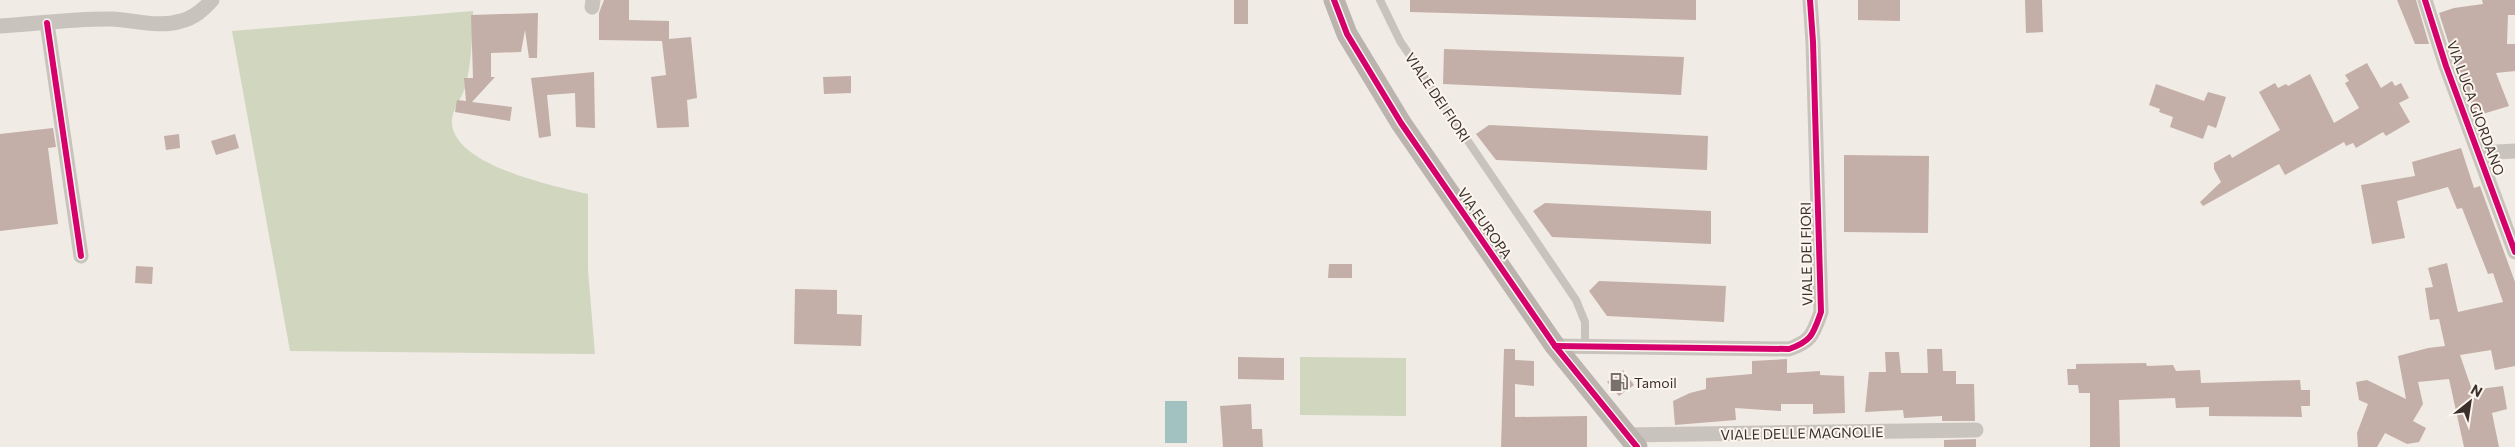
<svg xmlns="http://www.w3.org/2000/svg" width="2515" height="447" viewBox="0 0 2515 447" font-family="Commissioner,sans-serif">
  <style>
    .green { fill: #d1d6bf }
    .water { fill: #a1c2c1 }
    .building { fill: #c3afa7 }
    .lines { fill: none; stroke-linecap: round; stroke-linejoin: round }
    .lane { stroke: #c9c3be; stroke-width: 8 }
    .street { stroke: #c9c3be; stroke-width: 15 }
    .secondary { stroke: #bab3ae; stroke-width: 21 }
    .cycleway-casing { stroke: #fbf5ee; stroke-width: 9 }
    .cycleway { stroke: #d6006c; stroke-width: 6 }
    .labels { text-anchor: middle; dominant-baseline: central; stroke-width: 4; stroke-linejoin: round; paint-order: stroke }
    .street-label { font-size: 14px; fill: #3b302b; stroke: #fbf5ee }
    .poi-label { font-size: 14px; fill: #3b302b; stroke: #fbf5ee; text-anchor: start }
  </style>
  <rect width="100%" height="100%" fill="#f0ebe5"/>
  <g class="green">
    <path d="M 473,11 C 472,36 472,60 466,84 C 464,95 453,108 452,119 C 448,165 555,186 588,194 L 588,270 L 595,354 L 290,351 L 232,31 Z"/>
    <path d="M 1300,357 L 1406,358 L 1406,416 L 1300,415 Z"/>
  </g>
  <rect class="water" x="1165" y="401" width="22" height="42"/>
  <g class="building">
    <path d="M 604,0 L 629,0 L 629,20 L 669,21 L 669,39 L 691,37 L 697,98 L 687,100 L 689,127 L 657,128 L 651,77 L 666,75 L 662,41 L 599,40 L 599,13 Z"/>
    <rect x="1234" y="0" width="14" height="24"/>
    <path d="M 1410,0 L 1696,0 L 1696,20 L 1410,12 Z"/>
    <path d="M 1858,0 L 1900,0 L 1900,21 L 1858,20 Z"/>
    <path d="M 2025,0 L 2042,0 L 2043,32 L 2026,33 Z"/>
    <path d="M 2397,0 L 2416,0 L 2429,44 L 2415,44 Z"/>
    <path d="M 2482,0 L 2515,0 L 2515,15 L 2508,15 L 2507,44 L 2515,44 L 2515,71 L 2496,73 L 2509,106 L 2476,116 L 2455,63 L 2439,13 L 2454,8 L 2483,4 Z"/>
    <path d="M 538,13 L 537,58 L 529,58 L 525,30 L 521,52 L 491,53 L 491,77 L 495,77 L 472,102 L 512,107 L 510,121 L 455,112 L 457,100 L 466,101 L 464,78 L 473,78 L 471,15 Z"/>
    <path d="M 1444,49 L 1684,57 L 1681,95 L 1443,84 Z"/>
    <path d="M 2367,63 L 2381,88 L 2392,81 L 2395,86 L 2401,83 L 2409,98 L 2399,103 L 2410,122 L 2386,136 L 2383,132 L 2356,148 L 2353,143 L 2346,146 L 2344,142 L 2285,175 L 2279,164 L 2203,206 L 2200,202 L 2221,182 L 2214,169 L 2214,163 L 2230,154 L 2232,158 L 2280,130 L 2259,92 L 2275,83 L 2278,88 L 2286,84 L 2288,86 L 2310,74 L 2334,123 L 2359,108 L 2345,83 L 2349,81 L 2345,75 Z"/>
    <path d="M 594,72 L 595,128 L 576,127 L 575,93 L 547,95 L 551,136 L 539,138 L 531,78 Z"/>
    <path d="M 851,76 L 851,93 L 824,94 L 823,77 Z"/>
    <path d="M 2156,84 L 2204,101 L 2208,92 L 2226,97 L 2216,128 L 2208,125 L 2203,139 L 2170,127 L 2173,117 L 2159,112 L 2160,109 L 2149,105 Z"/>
    <path d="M 1489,125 L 1708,136 L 1707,170 L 1496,160 L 1476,134 Z"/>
    <path d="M 53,128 L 56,147 L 48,148 L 58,224 L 0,231 L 0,134 Z"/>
    <path d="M 179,134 L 180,148 L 166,150 L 164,136 Z"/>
    <path d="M 235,134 L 239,148 L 216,155 L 211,141 Z"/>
    <path d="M 2461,148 L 2474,188 L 2480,186 L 2515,282 L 2515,366 L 2495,370 L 2491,350 L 2460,355 L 2472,390 L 2503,386 L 2507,409 L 2492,413 L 2499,447 L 2464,447 L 2449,379 L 2418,382 L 2423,404 L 2413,421 L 2426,428 L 2419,442 L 2407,444 L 2385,433 L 2377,447 L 2358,447 L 2357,433 L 2368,404 L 2359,400 L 2356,382 L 2367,380 L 2406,399 L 2398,356 L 2428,348 L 2445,346 L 2439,319 L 2430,320 L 2425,288 L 2433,287 L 2428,268 L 2447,263 L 2458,312 L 2503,302 L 2493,273 L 2488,274 L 2462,208 L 2457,209 L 2448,187 L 2397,201 L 2405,238 L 2372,244 L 2361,185 L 2415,176 L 2412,162 Z"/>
    <path d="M 1844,155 L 1929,156 L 1928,233 L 1844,232 Z"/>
    <path d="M 1545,203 L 1711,211 L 1711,244 L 1552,237 L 1533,211 Z"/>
    <path d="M 1329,264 L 1352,264 L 1352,278 L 1328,278 Z"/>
    <path d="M 136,266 L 153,267 L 152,284 L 135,283 Z"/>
    <path d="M 1599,281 L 1726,286 L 1724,322 L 1607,316 L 1589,291 Z"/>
    <path d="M 795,289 L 837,290 L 837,314 L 862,315 L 861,346 L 794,344 Z"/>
    <path d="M 1504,349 L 1515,349 L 1515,360 L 1534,361 L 1534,386 L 1515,384 L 1515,417 L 1587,416 L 1587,447 L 1501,447 Z"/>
    <path d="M 1927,349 L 1942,349 L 1943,371 L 1956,371 L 1956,384 L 1974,384 L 1975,421 L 1942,421 L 1942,416 L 1904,418 L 1903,410 L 1865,412 L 1869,372 L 1886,372 L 1885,352 L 1899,352 L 1901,373 L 1928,373 Z"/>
    <path d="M 1238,357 L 1284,358 L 1284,380 L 1238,379 Z"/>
    <path d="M 1787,359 L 1787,373 L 1820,371 L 1820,375 L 1844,376 L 1845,413 L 1813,414 L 1813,404 L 1781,404 L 1781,411 L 1735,408 L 1736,420 L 1675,425 L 1673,401 L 1690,393 L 1706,389 L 1706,378 L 1752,374 L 1752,361 Z"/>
    <path d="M 2146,363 L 2147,366 L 2173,365 L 2176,371 L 2200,370 L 2201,383 L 2300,380 L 2301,390 L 2310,390 L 2310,406 L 2301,406 L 2302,417 L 2209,416 L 2209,407 L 2176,408 L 2175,398 L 2119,400 L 2120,447 L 2090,447 L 2090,393 L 2079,393 L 2078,385 L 2068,385 L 2067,369 L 2076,369 L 2076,364 Z"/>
    <path d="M 1623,370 L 1634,385 L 1619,396 L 1607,382 Z"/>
    <path d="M 1251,404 L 1252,429 L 1262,429 L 1263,447 L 1223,447 L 1220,406 Z"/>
    <path d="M 1976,439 L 1976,447 L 1944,447 L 1944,440 Z"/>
  </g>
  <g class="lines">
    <path class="lane" d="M 1380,0 L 1400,41 L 1576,300 L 1585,322 L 1585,346"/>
    <g class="street">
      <path d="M 2425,0 L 2446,66 L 2515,252"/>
      <path d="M 592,7 L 593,0"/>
      <path d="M 47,23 L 81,256"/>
      <path d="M 0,26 C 37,24 75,18 112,19 C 135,20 158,28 181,21 C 194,18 203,10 212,0"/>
      <path d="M 2479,153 L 2515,151"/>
      <path d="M 1555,346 L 1789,349 C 1812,341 1813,334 1821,312 L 1813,42 L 1810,0"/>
      <path d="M 1627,435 L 1976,430"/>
    </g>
    <path class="secondary" d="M 1334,0 L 1347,34 L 1401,123 L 1555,346 L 1637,447"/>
    <g class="cycleway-casing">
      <g id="cycleway">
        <path d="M 1334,0 L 1347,34 L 1401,123 L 1555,346 L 1637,447"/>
        <path d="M 2425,0 L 2446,66 L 2515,252"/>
        <path d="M 47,23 L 81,256"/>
        <path d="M 1555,346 L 1789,349 C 1812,341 1813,334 1821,312 L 1813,42 L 1810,0"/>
      </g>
    </g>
    <use href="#cycleway" class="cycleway"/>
  </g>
  <defs>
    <g id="fuel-bare" transform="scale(1.5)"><path d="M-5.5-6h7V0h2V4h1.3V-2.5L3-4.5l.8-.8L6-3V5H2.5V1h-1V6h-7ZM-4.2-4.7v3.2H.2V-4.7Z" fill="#7a716c" stroke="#fbf5ee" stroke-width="2.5" paint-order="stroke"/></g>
  </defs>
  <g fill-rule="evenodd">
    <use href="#fuel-bare" x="1619" y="382"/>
  </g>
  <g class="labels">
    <g class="street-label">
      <text transform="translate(1438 97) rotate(56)">VIALE DEI FIORI</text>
      <text transform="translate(2476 108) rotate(70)">VIA LUCA GIORDANO</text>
      <text transform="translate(1485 223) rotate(55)">VIA EUROPA</text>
      <text transform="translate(1806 254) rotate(-91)">VIALE DEI FIORI</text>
      <text transform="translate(1802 433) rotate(-1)">VIALE DELLE MAGNOLIE</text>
    </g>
    <g class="poi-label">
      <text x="1634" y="382">Tamoil</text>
    </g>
  </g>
  <g transform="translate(2470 402) rotate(30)" stroke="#fbf5ee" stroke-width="4" paint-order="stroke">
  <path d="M0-4L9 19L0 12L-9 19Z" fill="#3b302b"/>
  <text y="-8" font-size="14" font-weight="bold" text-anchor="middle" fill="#3b302b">N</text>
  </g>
</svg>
